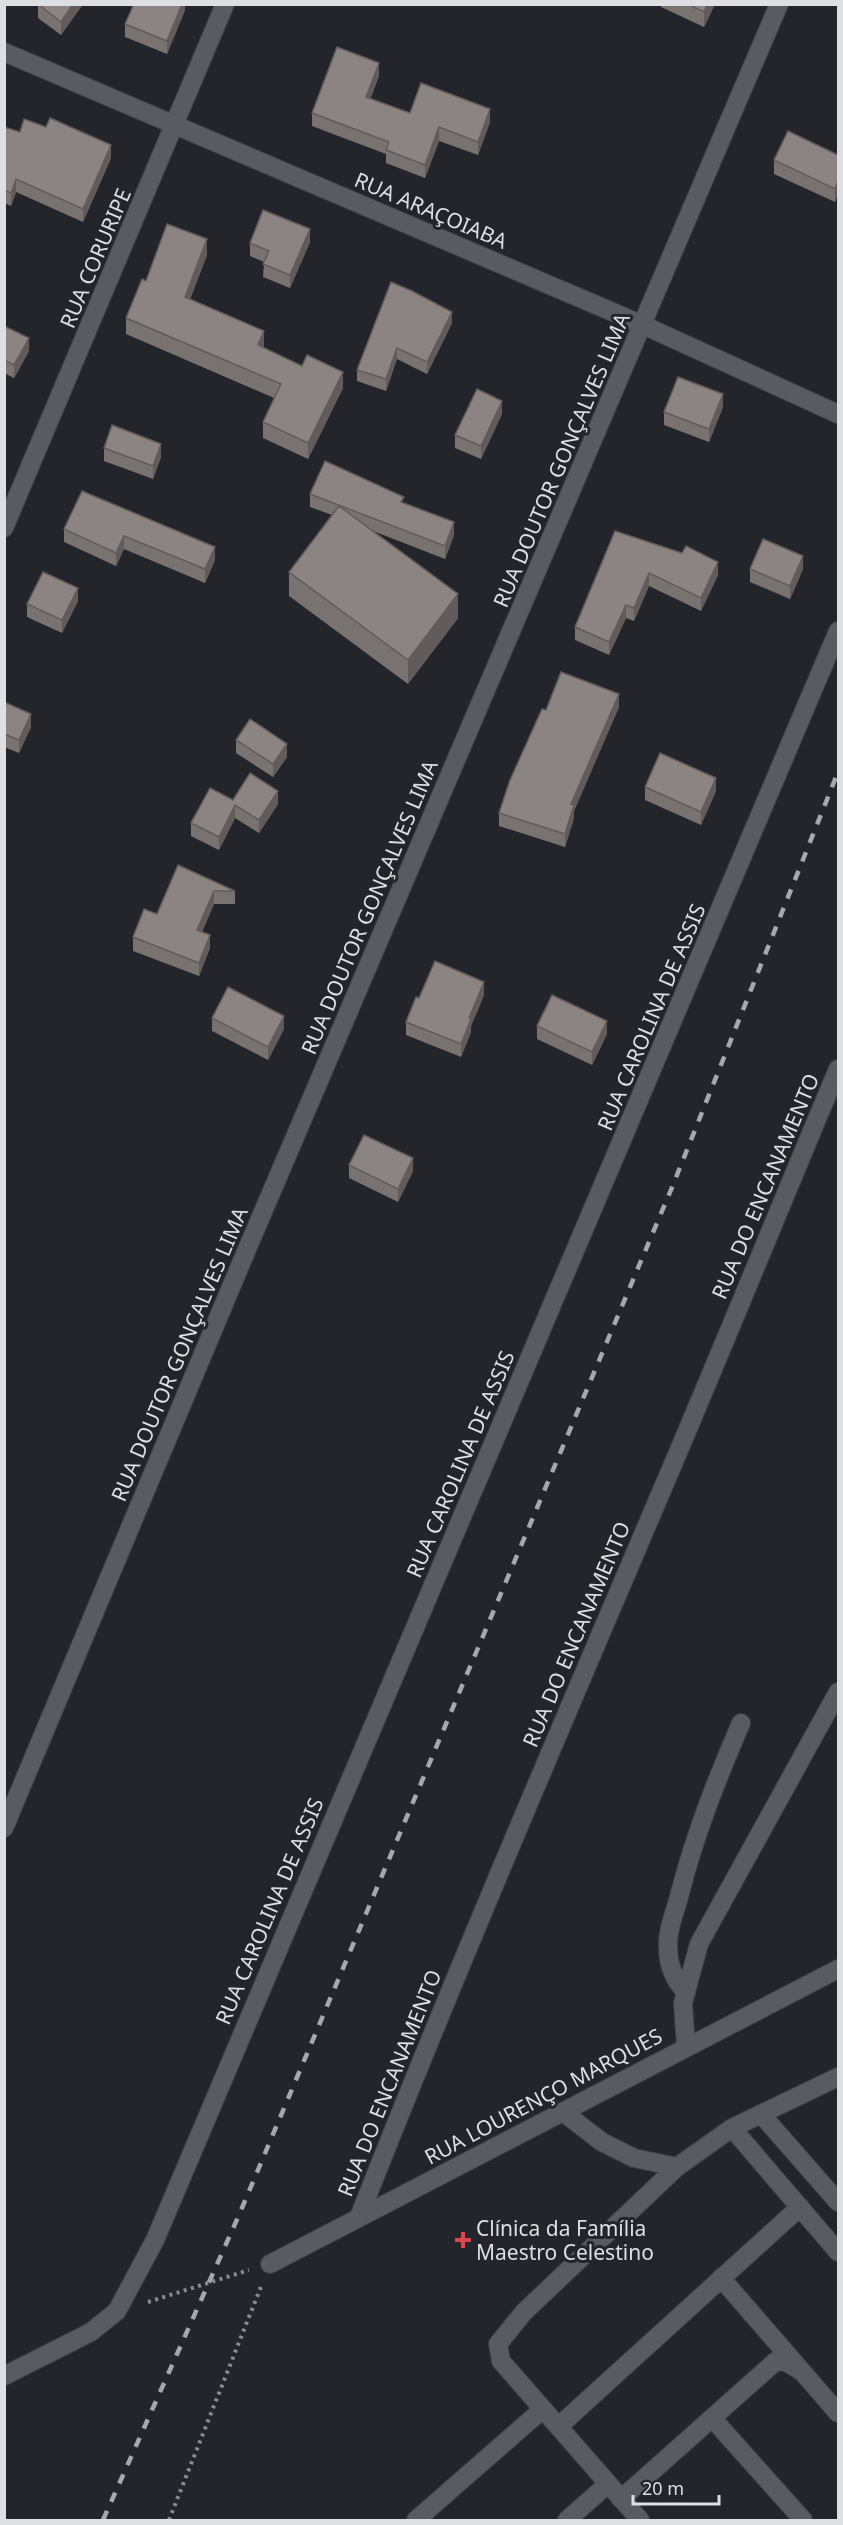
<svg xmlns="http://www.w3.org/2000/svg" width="843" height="2525" viewBox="0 0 843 2525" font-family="'Noto Sans',sans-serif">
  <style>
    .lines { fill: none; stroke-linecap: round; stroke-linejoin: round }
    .minor-casing { stroke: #3f4044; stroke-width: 20 }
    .path { stroke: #8a8b90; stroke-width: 4; stroke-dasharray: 3 4.5; stroke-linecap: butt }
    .minor { stroke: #5a5b61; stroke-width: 18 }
    .rail { stroke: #a6a8ac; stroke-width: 4.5; stroke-dasharray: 10 10; stroke-linecap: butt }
    .wall { fill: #787270 }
    .shaded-wall { fill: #615c5b }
    .building { fill: #8b8482; stroke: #615c5b; stroke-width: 1.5 }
    .health-dot { fill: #e0444e; stroke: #23252a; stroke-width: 2 }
    .labels { text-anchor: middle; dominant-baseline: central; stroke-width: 6; stroke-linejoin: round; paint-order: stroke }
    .street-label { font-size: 21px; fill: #dedfe3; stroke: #23252a }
    .poi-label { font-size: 21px; fill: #dedfe3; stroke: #23252a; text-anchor: start }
  </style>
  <rect width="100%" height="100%" fill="#23252a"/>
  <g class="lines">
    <g class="minor-casing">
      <g id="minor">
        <path d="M 4,52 L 643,325 L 838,414"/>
        <path d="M 4,528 L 225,4"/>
        <path d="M 4,1828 L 242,1261 L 779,4"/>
        <path d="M 686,1992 C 673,1979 668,1965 668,1947 C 667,1928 676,1911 680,1893 C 695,1834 717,1779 741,1723"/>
        <path d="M 686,2046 L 683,2003 L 699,1944 L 838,1692"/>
        <path d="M 563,2112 L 602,2142 L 634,2158 L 677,2167"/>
        <path d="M 761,2114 L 838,2202"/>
        <path d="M 732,2128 L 838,2252"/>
        <path d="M 359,2217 C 455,1973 559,1732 662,1490 C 722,1350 779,1209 838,1069"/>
        <path d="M 270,2264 L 838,1969"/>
        <path d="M 721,2278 L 838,2413"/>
        <path d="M 4,2376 L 91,2332 L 117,2311 L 155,2240 L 838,631"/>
        <path d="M 712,2418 L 803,2520"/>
        <path d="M 559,2426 L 800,2207"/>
        <path d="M 621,2499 L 776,2361 L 786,2362 L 801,2371"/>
        <path d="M 416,2520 L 543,2409"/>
        <path d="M 567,2520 L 608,2484"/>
        <path d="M 640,2520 L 501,2361 L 498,2344 L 524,2312 L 677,2167 L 732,2128 L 838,2077"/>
      </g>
    </g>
    <g class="path">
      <path d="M 148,2302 L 249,2270"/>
      <path d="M 169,2520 L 262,2284"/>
    </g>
    <use href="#minor" class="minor"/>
    <path class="rail" d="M 103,2520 L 239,2215 L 478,1648 L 673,1185 L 838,772"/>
  </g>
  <g class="wall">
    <path d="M 38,4 L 83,4 L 61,35 L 38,18 Z"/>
    <path d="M 185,4 L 185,10 L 167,54 L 125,37 L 125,24 Z"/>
    <path d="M 661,4 L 715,4 L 704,27 L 661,7 Z"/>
    <path d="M 379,76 L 370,99 L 410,113 L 490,122 L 478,155 L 439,141 L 425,178 L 386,163 L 386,154 L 312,126 L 312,113 Z"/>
    <path d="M 4,127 L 20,132 L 111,158 L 83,222 L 16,192 L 11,206 L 4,203 Z"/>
    <path d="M 838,155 L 838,194 L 835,202 L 774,174 L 774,160 Z"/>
    <path d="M 310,242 L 290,288 L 263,277 L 264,262 L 250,256 L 250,243 Z"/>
    <path d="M 207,255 L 190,299 L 264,348 L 343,388 L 308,459 L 263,438 L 263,422 L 274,398 L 126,334 L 126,318 L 146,281 Z"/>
    <path d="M 391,282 L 452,323 L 427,374 L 397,359 L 386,391 L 357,381 L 357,370 Z"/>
    <path d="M 4,326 L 29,351 L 14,378 L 4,373 Z"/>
    <path d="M 723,407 L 709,442 L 664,425 L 664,412 Z"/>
    <path d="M 502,414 L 481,459 L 455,448 L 455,435 Z"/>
    <path d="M 104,448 L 161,457 L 153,479 L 104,461 Z"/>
    <path d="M 82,491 L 215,560 L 205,583 L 124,549 L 116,566 L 64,542 L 64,529 Z"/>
    <path d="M 310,494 L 404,503 L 454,535 L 445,559 L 373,531 L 458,618 L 408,684 L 289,596 L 289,572 L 332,515 L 310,507 Z"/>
    <path d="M 615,531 L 718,575 L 701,611 L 649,586 L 634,621 L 626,618 L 609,655 L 575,640 L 575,627 Z"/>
    <path d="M 750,569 L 803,569 L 790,599 L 750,582 Z"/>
    <path d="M 78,601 L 62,633 L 27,617 L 27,604 Z"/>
    <path d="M 4,702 L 31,727 L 19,753 L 4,747 Z"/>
    <path d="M 619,707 L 574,811 L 574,818 L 565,847 L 499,826 L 499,813 L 546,710 Z"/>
    <path d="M 236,740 L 287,757 L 273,777 L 236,753 Z"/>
    <path d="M 645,787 L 716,791 L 701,825 L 645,800 Z"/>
    <path d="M 233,800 L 278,804 L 259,833 L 235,818 L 219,850 L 191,836 L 191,823 Z"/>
    <path d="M 178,865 L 235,891 L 235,904 L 214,904 L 202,932 L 210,948 L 199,976 L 133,951 L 133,937 L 157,914 Z"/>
    <path d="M 484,995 L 471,1026 L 471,1032 L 461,1057 L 406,1035 L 406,1022 L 419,998 Z"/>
    <path d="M 212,1018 L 284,1029 L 268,1060 L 212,1031 Z"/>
    <path d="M 537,1026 L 607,1034 L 592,1065 L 537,1039 Z"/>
    <path d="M 349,1165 L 413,1171 L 398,1202 L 349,1178 Z"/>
  </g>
  <g class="shaded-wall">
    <path d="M 73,4 L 83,4 L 61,35 L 61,22 Z"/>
    <path d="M 182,4 L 185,4 L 185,10 L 167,54 L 167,41 Z"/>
    <path d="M 707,4 L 715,4 L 704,27 L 704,12 Z"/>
    <path d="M 379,63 L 379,76 L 366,110 L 366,97 Z"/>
    <path d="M 490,109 L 490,122 L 478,155 L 478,142 Z"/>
    <path d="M 439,127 L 439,141 L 425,178 L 425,165 Z"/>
    <path d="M 111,145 L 111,158 L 83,222 L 83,209 Z"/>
    <path d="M 16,179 L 16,192 L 11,206 L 11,193 Z"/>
    <path d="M 838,181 L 838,194 L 835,202 L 835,189 Z"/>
    <path d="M 310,229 L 310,242 L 290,288 L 290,275 Z"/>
    <path d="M 207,239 L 207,255 L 185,313 L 185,297 Z"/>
    <path d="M 452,312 L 452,323 L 427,374 L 427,362 Z"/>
    <path d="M 264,331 L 264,347 L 258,361 L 258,345 Z"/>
    <path d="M 29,338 L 29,351 L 14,378 L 14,365 Z"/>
    <path d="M 397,348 L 397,359 L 386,391 L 386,379 Z"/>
    <path d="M 343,372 L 343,388 L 308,459 L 308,443 Z"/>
    <path d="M 723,394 L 723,407 L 709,442 L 709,429 Z"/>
    <path d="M 502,401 L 502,414 L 481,459 L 481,446 Z"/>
    <path d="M 161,444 L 161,457 L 153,479 L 153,466 Z"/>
    <path d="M 454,522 L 454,535 L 445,559 L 445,546 Z"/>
    <path d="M 124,536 L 124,549 L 116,566 L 116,553 Z"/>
    <path d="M 215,547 L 215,560 L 205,583 L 205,569 Z"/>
    <path d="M 803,556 L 803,569 L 790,599 L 790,586 Z"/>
    <path d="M 718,562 L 718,575 L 701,611 L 701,598 Z"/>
    <path d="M 649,573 L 649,586 L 634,621 L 634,608 Z"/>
    <path d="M 78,588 L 78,601 L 62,633 L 62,620 Z"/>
    <path d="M 458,594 L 458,618 L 408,684 L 408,660 Z"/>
    <path d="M 626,605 L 626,618 L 609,655 L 609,642 Z"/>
    <path d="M 619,694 L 619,707 L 574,811 L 574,818 L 565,847 L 565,834 L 571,804 Z"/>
    <path d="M 31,714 L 31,727 L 19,753 L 19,740 Z"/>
    <path d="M 287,744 L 287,757 L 273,777 L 273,764 Z"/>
    <path d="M 716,778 L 716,791 L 701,825 L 701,812 Z"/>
    <path d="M 278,791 L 278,804 L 259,833 L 259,820 Z"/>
    <path d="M 235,805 L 235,818 L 219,850 L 219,837 Z"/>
    <path d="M 214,891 L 214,904 L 197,943 L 197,930 Z"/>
    <path d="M 210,935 L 210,948 L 199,976 L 199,963 Z"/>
    <path d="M 484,982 L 484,995 L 471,1026 L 471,1032 L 461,1057 L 461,1044 L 469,1018 Z"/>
    <path d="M 284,1016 L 284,1029 L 268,1060 L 268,1047 Z"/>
    <path d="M 607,1021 L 607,1034 L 592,1065 L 592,1052 Z"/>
    <path d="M 413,1158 L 413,1171 L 398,1202 L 398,1189 Z"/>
  </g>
  <g class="building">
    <path d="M 38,4 L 73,4 L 61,22 Z"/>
    <path d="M 134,4 L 182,4 L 167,41 L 125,24 Z"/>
    <path d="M 688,4 L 707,4 L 704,12 Z"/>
    <path d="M 337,47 L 379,63 L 366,97 L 410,113 L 421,83 L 490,109 L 478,142 L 439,127 L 425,165 L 386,150 L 389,142 L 312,113 Z"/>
    <path d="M 50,118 L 111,145 L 83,209 L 16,179 L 11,193 L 4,190 L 4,127 L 20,132 L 24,119 L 46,127 Z"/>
    <path d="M 788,131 L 838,155 L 838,181 L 835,189 L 774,160 Z"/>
    <path d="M 263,210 L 310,229 L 290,275 L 263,264 L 269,251 L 250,243 Z"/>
    <path d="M 167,224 L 207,239 L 185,297 L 264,331 L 258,345 L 302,366 L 307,355 L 343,372 L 308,443 L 263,422 L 281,384 L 126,318 L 142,279 L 146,281 Z"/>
    <path d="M 391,282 L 412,291 L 452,312 L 427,362 L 397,348 L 386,379 L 357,370 Z"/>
    <path d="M 4,326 L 29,338 L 14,365 L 4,360 Z"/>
    <path d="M 678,377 L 723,394 L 709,429 L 664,412 Z"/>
    <path d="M 477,389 L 502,401 L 481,446 L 455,435 Z"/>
    <path d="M 112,425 L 161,444 L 153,466 L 104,448 Z"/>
    <path d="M 325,461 L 404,497 L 401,502 L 454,522 L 445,546 L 310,494 Z"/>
    <path d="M 82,491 L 215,547 L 205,569 L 124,536 L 116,553 L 64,529 Z"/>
    <path d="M 339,506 L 458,594 L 408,660 L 289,572 Z"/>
    <path d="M 615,531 L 682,553 L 686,546 L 718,562 L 701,598 L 649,573 L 634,608 L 626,605 L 609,642 L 575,627 Z"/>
    <path d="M 763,539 L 803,556 L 790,586 L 750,569 Z"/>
    <path d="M 43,572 L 78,588 L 62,620 L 27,604 Z"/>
    <path d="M 561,672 L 619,694 L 571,804 L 574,805 L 565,834 L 499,813 L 510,780 L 542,709 L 546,710 Z"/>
    <path d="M 4,702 L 31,714 L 19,740 L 4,734 Z"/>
    <path d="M 250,719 L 287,744 L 273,764 L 236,740 Z"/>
    <path d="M 660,753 L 716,778 L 701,812 L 645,787 Z"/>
    <path d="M 250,773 L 278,791 L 259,820 L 235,805 L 219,837 L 191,823 L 210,788 L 233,800 Z"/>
    <path d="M 178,865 L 235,891 L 214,891 L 197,930 L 210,935 L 199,963 L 133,937 L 144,909 L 157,914 Z"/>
    <path d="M 435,961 L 484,982 L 469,1018 L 471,1019 L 461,1044 L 406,1022 L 416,997 L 419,998 Z"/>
    <path d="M 228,987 L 284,1016 L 268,1047 L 212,1018 Z"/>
    <path d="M 552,995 L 607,1021 L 592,1052 L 537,1026 Z"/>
    <path d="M 364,1135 L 413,1158 L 398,1189 L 349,1165 Z"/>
  </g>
  <path class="health-dot" d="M460 2231h6v6h6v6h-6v6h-6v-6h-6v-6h6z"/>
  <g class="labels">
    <g class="street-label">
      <text transform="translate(431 210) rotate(23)">RUA ARAÇOIABA</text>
      <text transform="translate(95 258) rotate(-67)">RUA CORURIPE</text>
      <text transform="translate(561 460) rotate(-67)">RUA DOUTOR GONÇALVES LIMA</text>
      <text transform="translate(369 907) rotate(-67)">RUA DOUTOR GONÇALVES LIMA</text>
      <text transform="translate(651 1017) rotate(-67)">RUA CAROLINA DE ASSIS</text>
      <text transform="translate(765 1186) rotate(-67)">RUA DO ENCANAMENTO</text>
      <text transform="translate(179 1354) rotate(-67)">RUA DOUTOR GONÇALVES LIMA</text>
      <text transform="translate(460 1464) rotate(-67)">RUA CAROLINA DE ASSIS</text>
      <text transform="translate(576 1634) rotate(-67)">RUA DO ENCANAMENTO</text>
      <text transform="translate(269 1911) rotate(-67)">RUA CAROLINA DE ASSIS</text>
      <text transform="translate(389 2083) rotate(-68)">RUA DO ENCANAMENTO</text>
      <text transform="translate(543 2096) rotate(-28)">RUA LOURENÇO MARQUES</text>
    </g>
    <g class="poi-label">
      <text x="476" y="2228">Clínica da Família<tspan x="476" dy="24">Maestro Celestino</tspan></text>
    </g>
  </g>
  <rect width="843" height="2525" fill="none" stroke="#dedfe3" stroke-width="12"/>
  <path d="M633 2495v9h86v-9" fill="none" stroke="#dedfe3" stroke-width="3"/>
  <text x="642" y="2495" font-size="18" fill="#dedfe3" stroke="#23252a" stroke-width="4.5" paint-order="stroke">20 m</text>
</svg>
